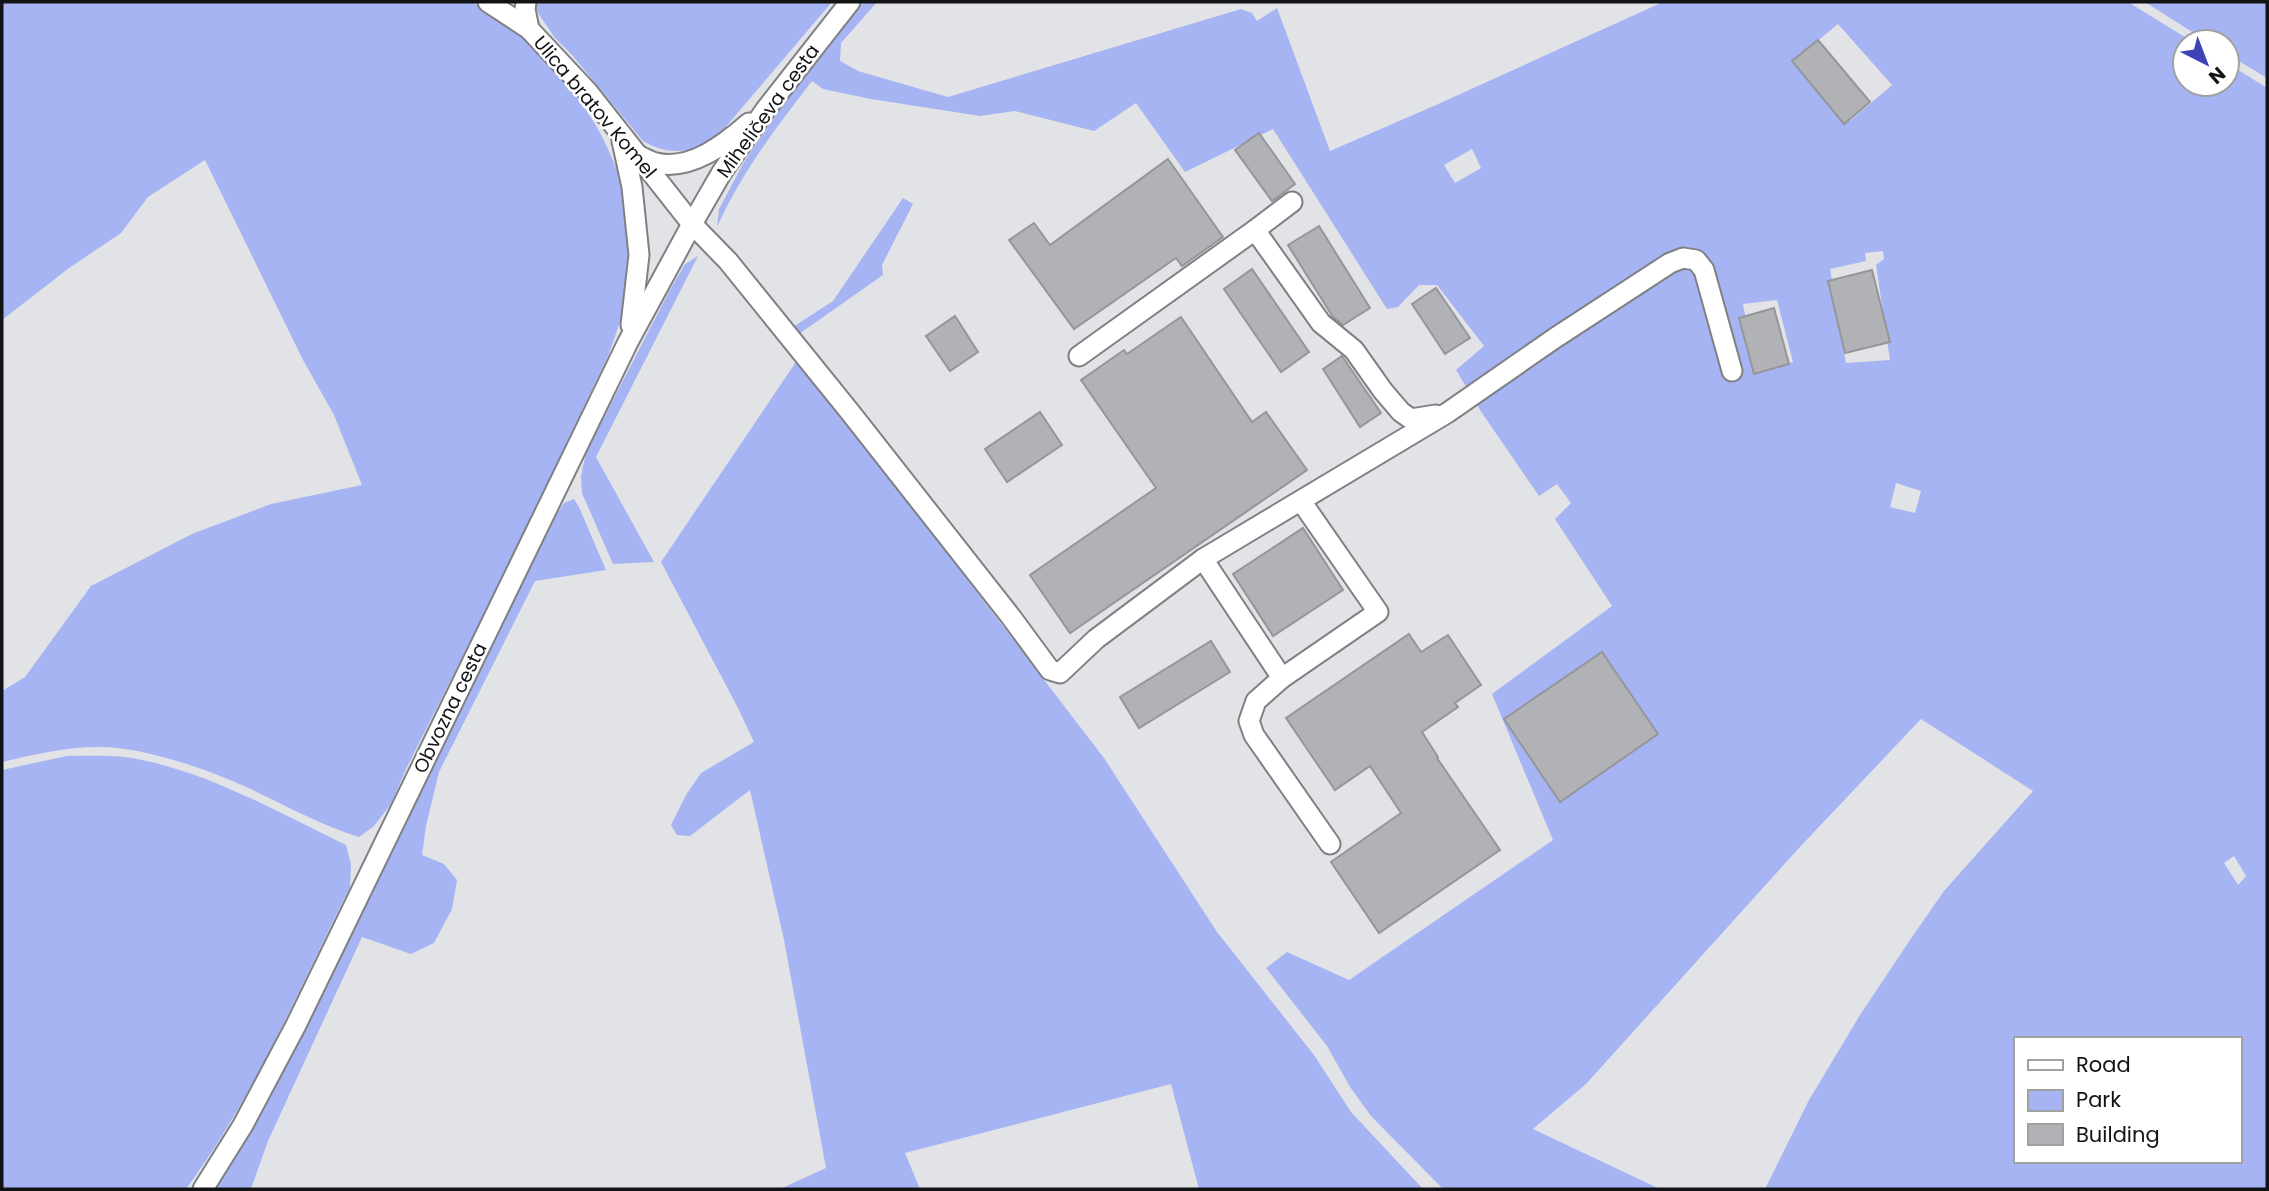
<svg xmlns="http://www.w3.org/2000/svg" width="2269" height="1191" viewBox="0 0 2269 1191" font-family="Poppins,sans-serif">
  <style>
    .green { fill: #a6b4f3; fill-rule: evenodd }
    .building { fill: #b1b2b6; stroke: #95969a; stroke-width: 2 }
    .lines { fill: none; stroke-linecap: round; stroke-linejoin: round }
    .minor-casing { stroke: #7f8084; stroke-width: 23 }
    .minor { stroke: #fff; stroke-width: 19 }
    .labels { text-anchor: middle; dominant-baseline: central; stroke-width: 5; stroke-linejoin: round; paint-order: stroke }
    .street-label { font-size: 19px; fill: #121314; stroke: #fff }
  </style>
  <rect width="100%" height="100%" fill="#e2e3e7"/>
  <g class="green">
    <path d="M 2,2 L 472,2 C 542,43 601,111 623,189 C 630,210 629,231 629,252 C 629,261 631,270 630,279 C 627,305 617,331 608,356 L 507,568 L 406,769 L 391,804 L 374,826 L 359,837 C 318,824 281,803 242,785 C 206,769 158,753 118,748 C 79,744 40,753 2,762 L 2,691 L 25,677 L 91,586 L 192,534 L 271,504 L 362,485 L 334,415 L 303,360 L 205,160 L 148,197 L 121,233 L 69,268 L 2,320 Z"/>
    <path d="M 535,2 L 832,2 L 718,136 C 694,154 668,156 643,141 L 572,55 L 555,38 L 538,13 Z"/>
    <path d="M 864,2 L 877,2 L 841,43 L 840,61 L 858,71 L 948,97 L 1241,9 L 1252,13 L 1257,21 L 1277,8 L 1330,151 L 1436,105 L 1663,2 L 2128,2 L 2193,42 L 2185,42 L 2185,84 L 2227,84 L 2227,63 L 2267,88 L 2267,1189 L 1765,1189 L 1809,1100 L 1860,1015 L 1912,937 L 1944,891 L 2033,791 L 1921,719 L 1798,849 L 1586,1084 L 1533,1129 L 1660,1189 L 1443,1189 L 1371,1116 L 1350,1087 L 1327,1046 L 1266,968 L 1287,952 L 1349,980 L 1553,840 L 1492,694 L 1612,606 L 1555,519 L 1571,503 L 1557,484 L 1539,496 L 1482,413 L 1456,370 L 1484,346 L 1437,285 L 1419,285 L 1398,307 L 1387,309 L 1273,129 L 1185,172 L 1136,103 L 1094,131 L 1015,111 L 980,116 L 871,99 L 823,89 L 812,81 C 775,129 742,172 717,227 L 719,209 L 744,162 L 793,89 ZM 1838,24 L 1892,85 L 1850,121 L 1798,57 ZM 1472,149 L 1481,168 L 1455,183 L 1444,165 ZM 1883,251 L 1884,259 L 1876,265 L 1890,360 L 1846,363 L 1830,269 L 1866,261 L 1865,253 ZM 1777,300 L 1793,362 L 1755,368 L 1743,304 ZM 1896,483 L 1921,491 L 1915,513 L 1890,507 ZM 2234,856 L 2246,876 L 2238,885 L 2224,863 ZM 2015,1039 L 2239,1039 L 2239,1161 L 2015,1161 Z"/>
    <path d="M 2145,2 L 2267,2 L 2267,78 L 2227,54 L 2227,42 L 2208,42 Z"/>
    <path d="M 903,198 L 913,204 L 882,265 L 883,275 L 799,334 L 793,327 L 833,301 Z"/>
    <path d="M 698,256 L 596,457 L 654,562 L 613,564 L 582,493 L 581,476 L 586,452 L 671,288 L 685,264 Z"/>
    <path d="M 798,359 L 1104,758 L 1217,932 L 1314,1055 L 1351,1112 L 1423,1189 L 1199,1189 L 1171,1084 L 905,1153 L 920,1189 L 780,1189 L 826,1168 L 784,940 L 750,790 L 690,836 L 677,835 L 671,825 L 686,795 L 701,773 L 754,742 L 738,708 L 661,562 Z"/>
    <path d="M 574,499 L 579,507 L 606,570 L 535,581 L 439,772 L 426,826 L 422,855 L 444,864 L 457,880 L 452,909 L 434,943 L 411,954 L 362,937 L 268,1141 L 251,1189 L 214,1189 C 243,1146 267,1101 291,1054 L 558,512 L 564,503 Z"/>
    <path d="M 67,756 C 89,756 111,755 132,758 C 207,771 277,812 346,845 L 351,864 L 350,887 C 299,989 254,1097 186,1189 L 2,1189 L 2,770 Z"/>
  </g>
  <g class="building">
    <path d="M 1818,40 L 1870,102 L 1844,124 L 1792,61 Z"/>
    <path d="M 1259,133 L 1295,184 L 1272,201 L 1235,150 Z"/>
    <path d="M 1168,159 L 1223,237 L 1182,266 L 1176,258 L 1074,329 L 1009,240 L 1034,223 L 1050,245 Z"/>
    <path d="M 1319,226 L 1370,308 L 1343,325 L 1333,317 L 1288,245 Z"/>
    <path d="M 1252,269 L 1309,352 L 1281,372 L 1224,289 Z"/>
    <path d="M 1872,270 L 1890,342 L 1845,353 L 1828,281 Z"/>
    <path d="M 1436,288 L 1470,338 L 1445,354 L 1412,304 Z"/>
    <path d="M 1774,308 L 1789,364 L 1754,374 L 1739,318 Z"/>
    <path d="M 955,316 L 978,352 L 950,371 L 926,336 Z"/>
    <path d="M 1181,317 L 1252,422 L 1266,412 L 1307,470 L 1070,633 L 1030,575 L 1156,488 L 1081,380 L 1124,350 L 1127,354 Z"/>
    <path d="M 1342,356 L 1381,413 L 1360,427 L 1323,369 Z"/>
    <path d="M 1040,412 L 1062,445 L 1007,482 L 985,449 Z"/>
    <path d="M 1303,528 L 1343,590 L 1273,636 L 1233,574 Z"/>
    <path d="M 1409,634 L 1421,652 L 1448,635 L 1481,685 L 1455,703 L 1458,707 L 1422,732 L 1438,757 L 1437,758 L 1500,850 L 1379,933 L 1331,862 L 1401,813 L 1370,766 L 1335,790 L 1286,718 Z"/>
    <path d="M 1211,641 L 1230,672 L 1139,728 L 1120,697 Z"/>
    <path d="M 1602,652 L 1658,734 L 1560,802 L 1504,719 Z"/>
  </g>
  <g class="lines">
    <g class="minor-casing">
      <g id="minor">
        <path d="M 488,2 L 529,29 L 587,91 L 692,224 L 728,261 L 850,412 L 1011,617 L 1050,670 L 1060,673 L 1096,639 L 1203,559 L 1447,413 L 1555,338 L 1670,263 L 1683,258 L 1696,260 L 1704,270 L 1732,371"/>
        <path d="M 526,2 L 525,9 L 529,29"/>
        <path d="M 622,141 L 632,187 L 639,255 L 631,325"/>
        <path d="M 636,154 C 642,157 649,161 656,163 C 691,171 725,144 749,123"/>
        <path d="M 1292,202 L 1255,230 L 1321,323 L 1354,350 L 1383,391 L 1401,412 L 1411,419 L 1436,415"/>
        <path d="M 1079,356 L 1255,230"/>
        <path d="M 1203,559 L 1282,678 L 1256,701 L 1249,721 L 1254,735 L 1330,844"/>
        <path d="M 1282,678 L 1378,612 L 1301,501"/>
        <path d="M 203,1189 L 243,1125 L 296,1025 L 628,342 L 692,224 L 722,172 L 766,109 L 850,2"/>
      </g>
    </g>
    <use href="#minor" class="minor"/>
  </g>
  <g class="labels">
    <g class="street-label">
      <text transform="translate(595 107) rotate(50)">Ulica bratov Komel</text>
      <text transform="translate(768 111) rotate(-54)">Miheličeva cesta</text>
      <text transform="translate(450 708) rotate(-64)">Obvozna cesta</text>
    </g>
  </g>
  <rect width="2269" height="1191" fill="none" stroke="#121314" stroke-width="7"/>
  <rect x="2014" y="1037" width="228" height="126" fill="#ffffff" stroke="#a0a1a1" stroke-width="2"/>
  <rect x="2028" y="1060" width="35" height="10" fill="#ffffff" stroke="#a0a1a1" stroke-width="2"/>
  <text x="2076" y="1072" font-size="21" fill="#121314">Road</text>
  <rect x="2028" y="1090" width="35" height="21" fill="#a6b4f3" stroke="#a0a1a1" stroke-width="2"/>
  <text x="2076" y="1107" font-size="21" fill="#121314">Park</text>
  <rect x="2028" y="1124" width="35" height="21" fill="#b1b2b6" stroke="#a0a1a1" stroke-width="2"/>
  <text x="2076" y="1142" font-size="21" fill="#121314">Building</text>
  <g transform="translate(2206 63) rotate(138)"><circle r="33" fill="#ffffff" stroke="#a0a1a1" stroke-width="2"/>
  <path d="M0-5L12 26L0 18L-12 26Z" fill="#3e43b8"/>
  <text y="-10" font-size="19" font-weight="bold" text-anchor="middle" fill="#121314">N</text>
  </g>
</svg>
